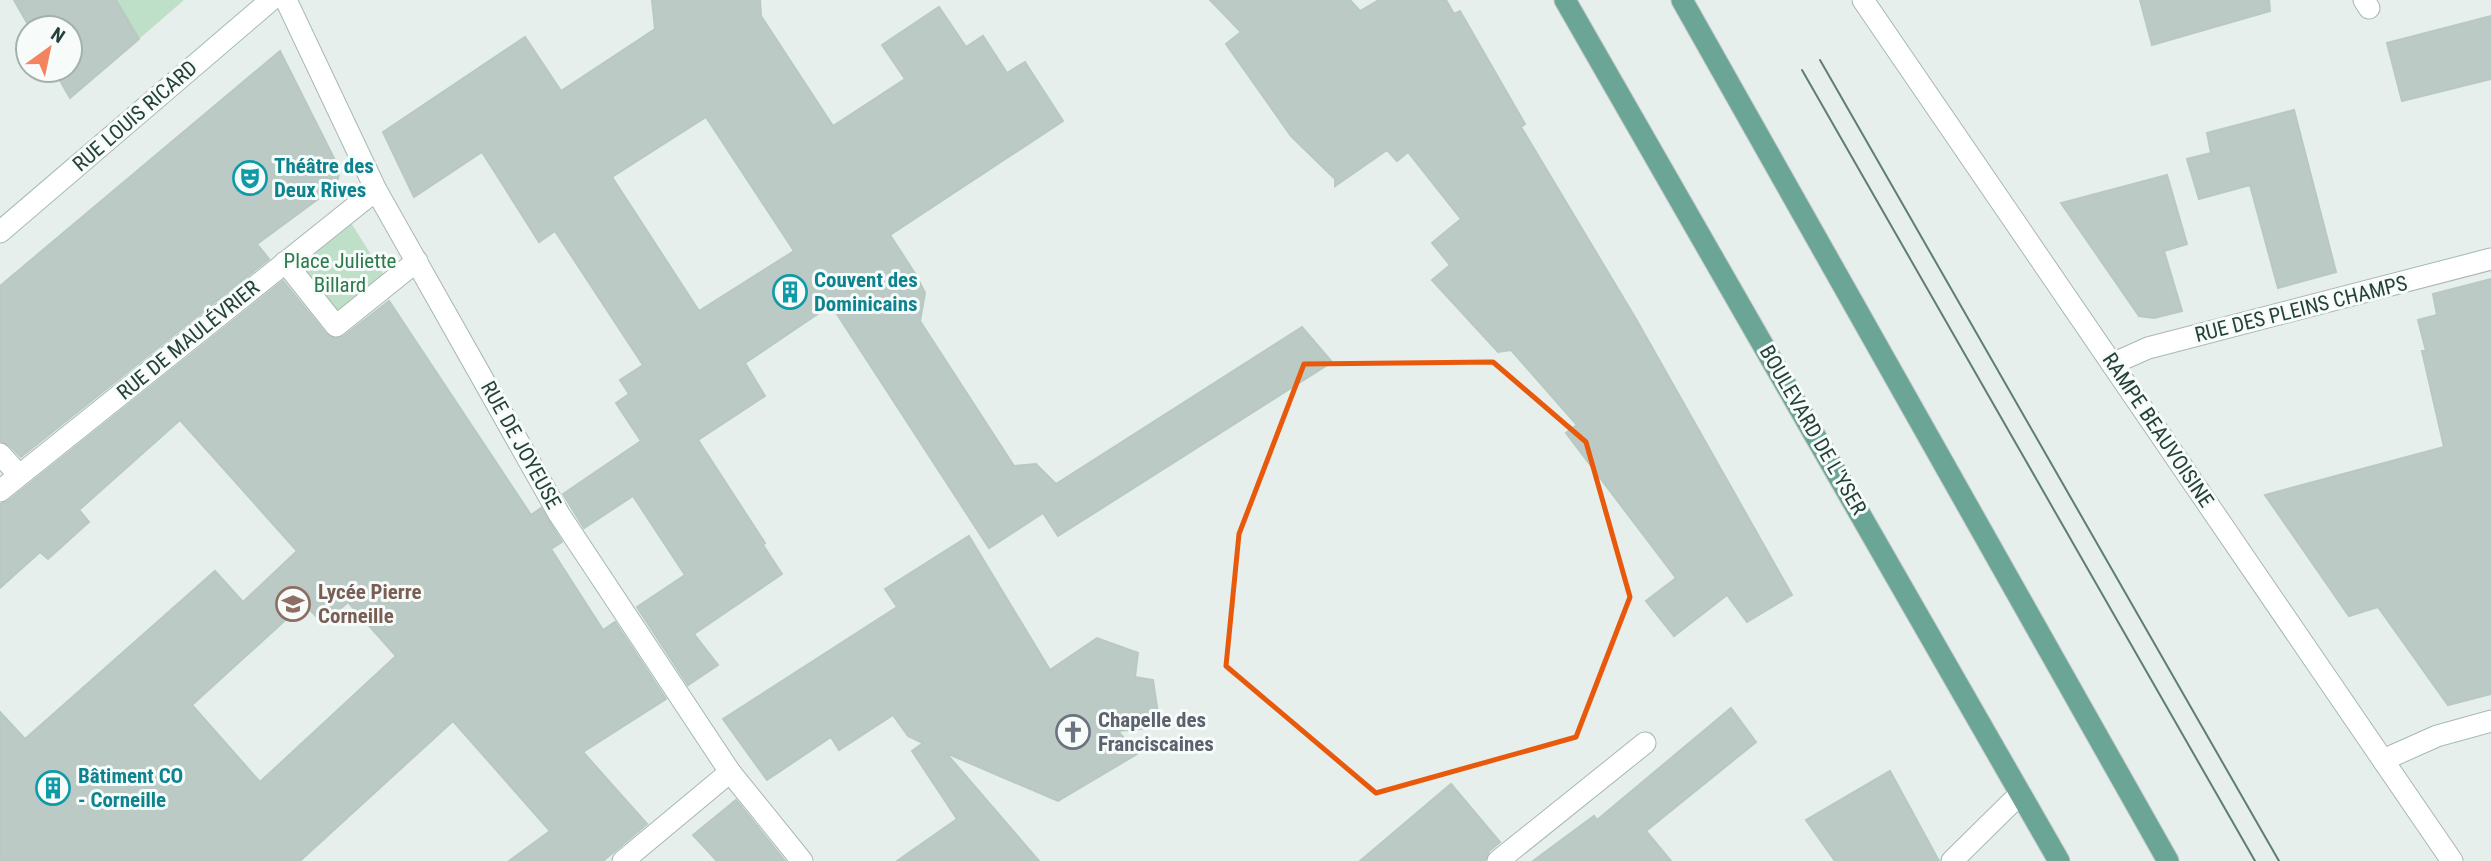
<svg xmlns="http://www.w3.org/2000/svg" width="2491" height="861" viewBox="0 0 2491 861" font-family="'Roboto Condensed',sans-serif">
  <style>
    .green { fill: #bfe0c8 }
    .building { fill: #bbcac4; stroke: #b8c9c2; stroke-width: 2; fill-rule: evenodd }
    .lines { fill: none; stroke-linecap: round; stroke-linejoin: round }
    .street-casing { stroke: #a8b8b2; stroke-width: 23 }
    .secondary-casing { stroke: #a4bbb3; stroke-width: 23 }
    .primary-casing { stroke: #c2cac8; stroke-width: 23 }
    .street { stroke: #fff; stroke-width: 21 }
    .secondary { stroke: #fff; stroke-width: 21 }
    .primary { stroke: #6aa596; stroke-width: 21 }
    .tram { stroke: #5f7d75; stroke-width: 2 }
    .marked { fill: none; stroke: #e8590c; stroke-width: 5; stroke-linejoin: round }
    .labels { text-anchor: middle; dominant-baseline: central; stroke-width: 6; stroke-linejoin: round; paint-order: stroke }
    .street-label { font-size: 21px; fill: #24423a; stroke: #f7fbf9 }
    .culture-label { font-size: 21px; font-weight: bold; fill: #0d838f; stroke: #f7fbf9; text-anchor: start }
    .park-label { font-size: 21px; fill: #2d7a4b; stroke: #f7fbf9 }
    .education-label { font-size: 21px; font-weight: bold; fill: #785e54; stroke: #f7fbf9; text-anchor: start }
    .worship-label { font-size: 21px; font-weight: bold; fill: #5b616d; stroke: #f7fbf9; text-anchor: start }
  </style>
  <rect width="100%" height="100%" fill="#e6efeb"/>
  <g class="green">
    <path d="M 116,0 L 184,0 L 139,39 Z"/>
    <path d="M 346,215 L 389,283 L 336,326 L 285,262 Z"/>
  </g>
  <g class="building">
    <path d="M 14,0 L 116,0 L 139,39 L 70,98 L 54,70 L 70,70 L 70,28 L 30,28 Z"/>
    <path d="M 652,0 L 760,0 L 761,16 L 833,126 L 905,79 L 882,45 L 939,7 L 966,47 L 983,36 L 1007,73 L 1025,62 L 1063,121 L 890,235 L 916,275 L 925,293 L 920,321 L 1014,466 L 1036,464 L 1056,484 L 1302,327 L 1332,362 L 1058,536 L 1043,513 L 989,548 L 831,305 L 745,363 L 765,396 L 698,440 L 765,543 L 763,545 L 782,574 L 694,634 L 718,665 L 688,685 L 637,607 L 685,575 L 633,496 L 584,528 L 563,494 L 641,441 L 616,403 L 629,394 L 620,380 L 643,365 L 555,231 L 539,242 L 482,152 L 414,197 L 383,132 L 525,37 L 561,91 L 655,29 ZM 706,117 L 794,251 L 699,311 L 612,177 Z"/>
    <path d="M 1210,0 L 1350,0 L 1360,11 L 1379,0 L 1446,0 L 1454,14 L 1460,11 L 1525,124 L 1521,127 L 1636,319 L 1792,595 L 1747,622 L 1727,595 L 1674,636 L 1646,601 L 1676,578 L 1566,433 L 1577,425 L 1511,350 L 1498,352 L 1432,280 L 1450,265 L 1432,243 L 1461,219 L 1408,152 L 1397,161 L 1387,150 L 1335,186 L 1335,179 L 1291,136 L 1226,44 L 1241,32 Z"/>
    <path d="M 2140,0 L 2269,0 L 2270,11 L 2152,45 Z"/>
    <path d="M 2491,16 L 2491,79 L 2402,101 L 2387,43 Z"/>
    <path d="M 280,51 L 340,170 L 336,186 L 257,244 L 269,259 L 21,457 L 9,445 L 0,441 L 0,286 Z"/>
    <path d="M 2294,110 L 2336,272 L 2278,288 L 2250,185 L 2199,199 L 2187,159 L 2211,153 L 2207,133 Z"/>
    <path d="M 2167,175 L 2187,244 L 2164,251 L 2182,311 L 2154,318 L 2139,316 L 2061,203 Z"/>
    <path d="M 2491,279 L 2491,694 L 2448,705 L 2378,607 L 2349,616 L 2265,495 L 2444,447 L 2422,351 L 2426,351 L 2418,320 L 2437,315 L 2433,294 Z"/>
    <path d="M 283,281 L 326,334 L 332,338 L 344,336 L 389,301 L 531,515 L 541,508 L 562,542 L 551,549 L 603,630 L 615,622 L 666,699 L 583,752 L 647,824 L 603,861 L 509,861 L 550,831 L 453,721 L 300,861 L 0,861 L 0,712 L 25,739 L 215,571 L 243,602 L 297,551 L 180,420 L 79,510 L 89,522 L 48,559 L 40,552 L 0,588 L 0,504 L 8,501 ZM 348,602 L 396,656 L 260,782 L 192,705 L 304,603 L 323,624 Z"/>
    <path d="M 969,536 L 1050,670 L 1097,638 L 1138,653 L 1135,677 L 1153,680 L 1160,727 L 1118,731 L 1137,754 L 1058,801 L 946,753 L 1039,861 L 897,861 L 957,819 L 912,751 L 923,743 L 908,736 L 893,715 L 839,750 L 831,737 L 767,780 L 723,719 L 897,607 L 885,589 Z"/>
    <path d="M 1731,708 L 1756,742 L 1646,831 L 1671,861 L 1533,861 L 1594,816 L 1597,820 Z"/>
    <path d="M 1890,771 L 1939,861 L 1835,861 L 1806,820 Z"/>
    <path d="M 1451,784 L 1500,842 L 1489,851 L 1485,861 L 1360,861 Z"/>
    <path d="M 736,800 L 785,861 L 717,861 L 693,835 Z"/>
  </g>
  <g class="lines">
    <g class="street-casing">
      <g id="street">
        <path d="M 286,0 L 376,190 L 559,514 L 730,772 L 802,861"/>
        <path d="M 1863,0 L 2452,861"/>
        <path d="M 2364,0 L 2369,8"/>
        <path d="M 285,262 L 336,326 L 417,261"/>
        <path d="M 2112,364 L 2148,348 L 2491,259"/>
        <path d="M 0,454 L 19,475"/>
        <path d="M 0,491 L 376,190"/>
        <path d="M 2383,760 L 2437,736 L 2491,721"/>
        <path d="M 623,861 L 730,772"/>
        <path d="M 1498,861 L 1645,743"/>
        <path d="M 1952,861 L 2020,794"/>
      </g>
    </g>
    <g class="secondary-casing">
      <path id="secondary" d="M 0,232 L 271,0"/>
    </g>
    <g class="primary-casing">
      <g id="primary">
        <path d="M 1565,0 L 2059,861"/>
        <path d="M 1682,0 L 2168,861"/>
      </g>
    </g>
    <use href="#street" class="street"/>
    <use href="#secondary" class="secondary"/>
    <use href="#primary" class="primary"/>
    <g class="tram">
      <path d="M 1820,60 L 2279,861"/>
      <path d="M 1802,70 L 2255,861"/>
    </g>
  </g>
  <path class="marked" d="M 1493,362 L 1586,442 L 1630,597 L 1576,737 L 1376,793 L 1226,666 L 1239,534 L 1304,364 Z"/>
  <defs>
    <g id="theatre-ring" transform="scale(1.75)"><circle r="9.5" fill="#f7fbf9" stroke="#0f9aa8" stroke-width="1.5"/><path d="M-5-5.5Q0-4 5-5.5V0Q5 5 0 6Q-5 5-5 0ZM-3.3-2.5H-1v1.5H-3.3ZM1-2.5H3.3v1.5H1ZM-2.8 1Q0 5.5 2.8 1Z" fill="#0f9aa8"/></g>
    <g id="building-ring" transform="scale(1.75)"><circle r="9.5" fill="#f7fbf9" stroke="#0f9aa8" stroke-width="1.5"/><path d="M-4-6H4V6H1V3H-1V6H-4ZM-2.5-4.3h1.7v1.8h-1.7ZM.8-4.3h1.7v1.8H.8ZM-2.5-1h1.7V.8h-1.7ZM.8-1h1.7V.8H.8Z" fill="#0f9aa8"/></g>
    <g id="school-ring" transform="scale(1.75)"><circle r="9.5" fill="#f7fbf9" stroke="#8d6e63" stroke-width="1.5"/><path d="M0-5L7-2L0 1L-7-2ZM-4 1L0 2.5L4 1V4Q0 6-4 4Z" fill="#8d6e63"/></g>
    <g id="church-ring" transform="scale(1.75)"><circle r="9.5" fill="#f7fbf9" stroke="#6b7280" stroke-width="1.5"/><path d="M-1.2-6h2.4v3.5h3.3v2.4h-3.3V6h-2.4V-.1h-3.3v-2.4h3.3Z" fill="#6b7280"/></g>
  </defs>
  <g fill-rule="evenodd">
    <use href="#theatre-ring" x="250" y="178"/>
    <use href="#building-ring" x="790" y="292"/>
    <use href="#school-ring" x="293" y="604"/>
    <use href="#church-ring" x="1073" y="732"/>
    <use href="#building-ring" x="53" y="788"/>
  </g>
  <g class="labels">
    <g class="street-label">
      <text transform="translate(135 116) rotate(-41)">RUE LOUIS RICARD</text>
      <text transform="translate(2301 309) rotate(-14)">RUE DES PLEINS CHAMPS</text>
      <text transform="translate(188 340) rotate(-39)">RUE DE MAULÉVRIER</text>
      <text transform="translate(1813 430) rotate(60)">BOULEVARD DE L'YSER</text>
      <text transform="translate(2158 430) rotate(56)">RAMPE BEAUVOISINE</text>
      <text transform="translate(521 445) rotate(61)">RUE DE JOYEUSE</text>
    </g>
    <g class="culture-label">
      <text x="274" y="166">Théâtre des<tspan x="274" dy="24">Deux Rives</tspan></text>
      <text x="814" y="280">Couvent des<tspan x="814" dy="24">Dominicains</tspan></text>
      <text x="78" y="776">Bâtiment CO<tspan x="78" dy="24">- Corneille</tspan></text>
    </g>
    <g class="park-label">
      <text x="340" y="261">Place Juliette<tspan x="340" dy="24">Billard</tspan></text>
    </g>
    <g class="education-label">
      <text x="318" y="592">Lycée Pierre<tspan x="318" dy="24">Corneille</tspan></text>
    </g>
    <g class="worship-label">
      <text x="1098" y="720">Chapelle des<tspan x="1098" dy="24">Franciscaines</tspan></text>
    </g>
  </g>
  <g transform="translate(49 49) rotate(33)"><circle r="33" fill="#f7fbf9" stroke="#a3b1ad" stroke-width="2"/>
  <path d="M0-5L12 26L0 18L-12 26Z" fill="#f4845f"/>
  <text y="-10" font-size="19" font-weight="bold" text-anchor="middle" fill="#24423a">N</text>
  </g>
</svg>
